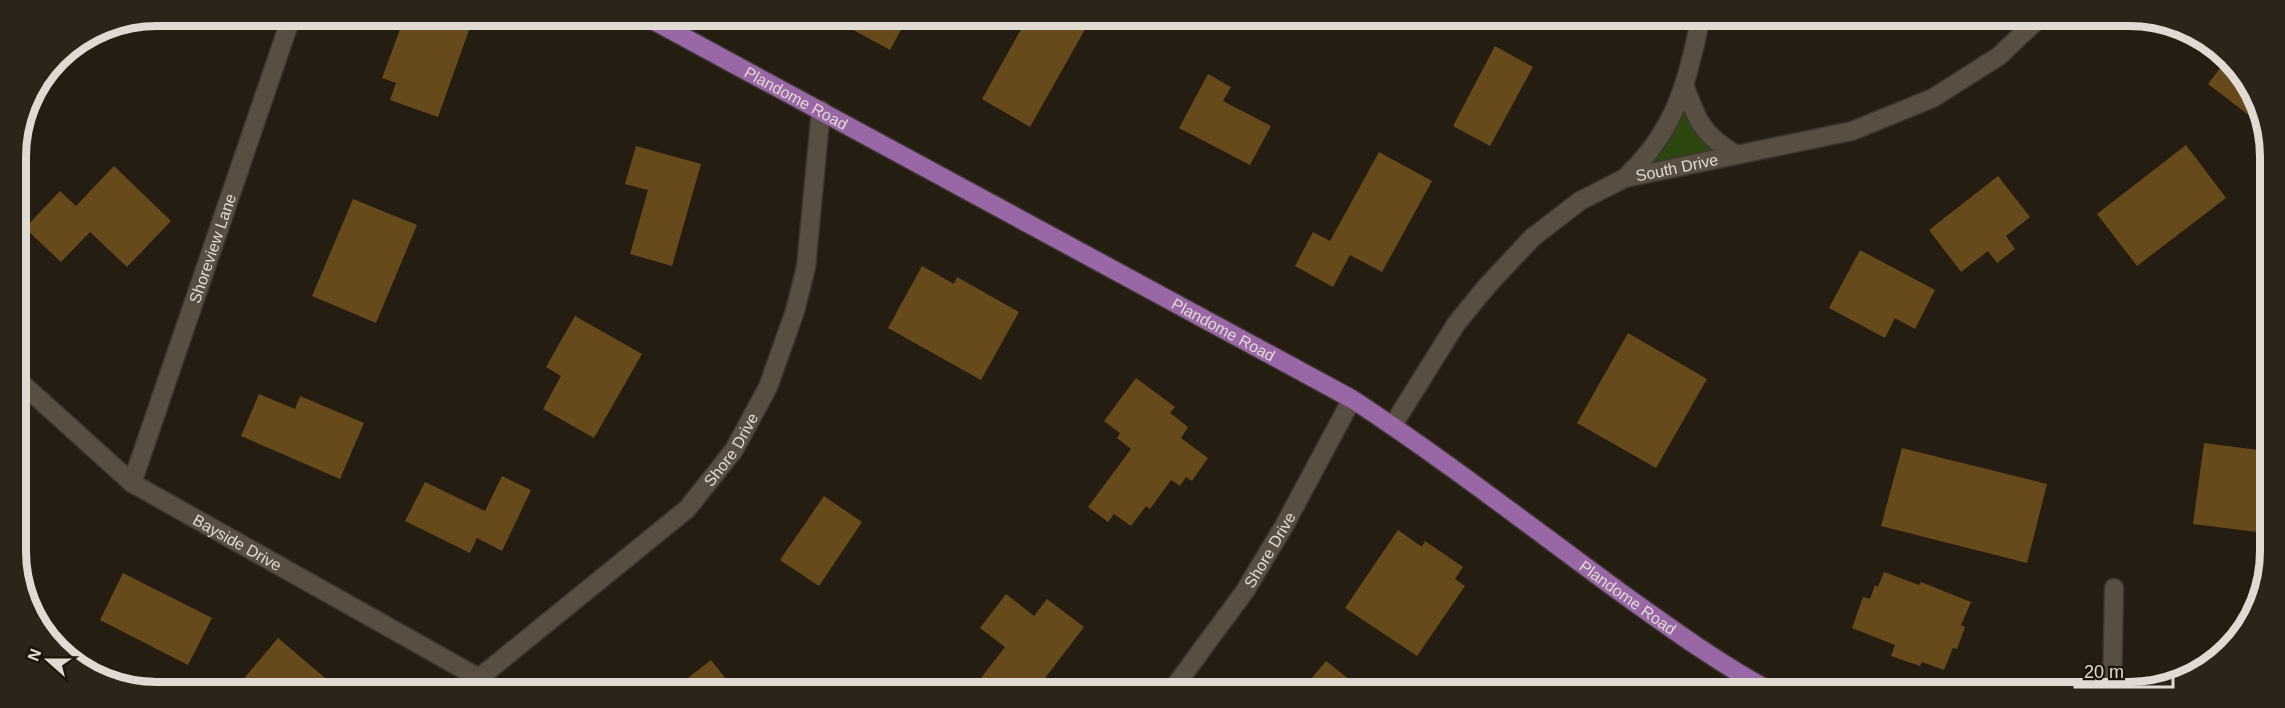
<svg xmlns="http://www.w3.org/2000/svg" width="2285" height="708" viewBox="0 0 2285 708" font-family="Helvetica,sans-serif">
  <style>
    .green { fill: #2c4810 }
    .building { fill: #674a1b }
    .lines { fill: none; stroke-linecap: round; stroke-linejoin: round }
    .minor-casing { stroke: #3c352f; stroke-width: 21 }
    .major-casing { stroke: #3c352f; stroke-width: 21 }
    .minor { stroke: #584e41; stroke-width: 18 }
    .major { stroke: #9967a6; stroke-width: 18 }
    .labels { text-anchor: middle; dominant-baseline: central; stroke-width: 4.5; stroke-linejoin: round; paint-order: stroke }
    .street-label { font-size: 16px; fill: #e0dad2; stroke: #1c1408 }
    .rim { fill: none; stroke: #e0dad2; stroke-width: 8 }
  </style>
  <rect width="100%" height="100%" fill="#251d11"/>
  <path class="green" d="M 1685,87 L 1692,107 L 1735,154 L 1625,178 Z"/>
  <g class="building">
    <path d="M 405,16 L 441,28 L 446,16 L 474,16 L 438,117 L 390,100 L 396,83 L 382,78 Z"/>
    <path d="M 834,17 L 908,17 L 890,50 L 833,19 Z"/>
    <path d="M 1028,17 L 1092,17 L 1030,127 L 982,99 Z"/>
    <path d="M 1495,46 L 1533,67 L 1490,146 L 1453,126 Z"/>
    <path d="M 2227,59 L 2235,63 L 2267,129 L 2208,84 Z"/>
    <path d="M 1208,74 L 1231,87 L 1223,101 L 1271,126 L 1250,165 L 1179,128 Z"/>
    <path d="M 2186,145 L 2226,198 L 2137,266 L 2097,214 Z"/>
    <path d="M 636,146 L 701,164 L 672,266 L 630,254 L 648,190 L 625,184 Z"/>
    <path d="M 1379,152 L 1432,181 L 1382,272 L 1350,255 L 1333,287 L 1295,266 L 1313,232 L 1330,241 Z"/>
    <path d="M 114,166 L 171,221 L 127,267 L 90,232 L 61,262 L 25,228 L 60,191 L 76,206 Z"/>
    <path d="M 1998,176 L 2030,217 L 2006,236 L 2015,249 L 1997,263 L 1988,251 L 1961,272 L 1929,230 Z"/>
    <path d="M 353,199 L 417,225 L 376,323 L 312,296 Z"/>
    <path d="M 1860,250 L 1935,290 L 1915,329 L 1895,318 L 1885,338 L 1829,308 Z"/>
    <path d="M 922,266 L 954,284 L 957,277 L 1019,312 L 981,380 L 888,328 Z"/>
    <path d="M 575,316 L 642,354 L 594,438 L 543,409 L 561,376 L 546,367 Z"/>
    <path d="M 1628,333 L 1707,379 L 1656,468 L 1577,423 Z"/>
    <path d="M 1136,378 L 1175,407 L 1170,413 L 1188,427 L 1181,438 L 1208,458 L 1192,481 L 1186,477 L 1180,486 L 1171,480 L 1150,509 L 1146,506 L 1131,526 L 1114,514 L 1108,522 L 1088,507 L 1131,449 L 1117,438 L 1120,433 L 1104,421 Z"/>
    <path d="M 259,394 L 295,409 L 300,396 L 364,423 L 340,479 L 241,436 Z"/>
    <path d="M 2204,443 L 2266,451 L 2265,533 L 2193,524 Z"/>
    <path d="M 1902,448 L 2047,484 L 2027,563 L 1881,526 Z"/>
    <path d="M 502,476 L 531,490 L 502,551 L 477,538 L 470,553 L 405,521 L 425,482 L 485,511 Z"/>
    <path d="M 824,496 L 862,522 L 819,586 L 780,560 Z"/>
    <path d="M 1398,530 L 1422,547 L 1425,541 L 1463,567 L 1455,579 L 1465,586 L 1417,656 L 1345,608 Z"/>
    <path d="M 1884,572 L 1919,585 L 1921,582 L 1971,602 L 1961,625 L 1965,627 L 1957,649 L 1953,648 L 1944,670 L 1922,662 L 1920,666 L 1891,656 L 1895,645 L 1852,628 L 1863,597 L 1870,599 L 1875,585 L 1878,587 Z"/>
    <path d="M 123,573 L 212,618 L 188,665 L 100,620 Z"/>
    <path d="M 1006,594 L 1034,616 L 1047,599 L 1084,627 L 1036,690 L 986,690 L 977,683 L 1005,647 L 980,628 Z"/>
    <path d="M 2243,606 L 2252,608 L 2238,629 Z"/>
    <path d="M 278,638 L 338,689 L 236,688 Z"/>
    <path d="M 2213,647 L 2224,649 L 2215,663 L 2209,665 Z"/>
    <path d="M 711,660 L 734,689 L 674,689 Z"/>
    <path d="M 1326,661 L 1364,691 L 1301,691 Z"/>
  </g>
  <g class="lines">
    <g class="minor-casing">
      <g id="minor">
        <path d="M 1685,87 C 1697,121 1703,135 1735,154"/>
        <path d="M 1626,177 C 1663,142 1681,104 1692,56 C 1695,43 1699,31 1699,19"/>
        <path id="s1" d="M 17,379 L 132,483 L 479,678"/>
        <path id="s2" d="M 1393,425 L 1456,324 L 1487,286 L 1533,237 L 1580,201 L 1625,178 L 1852,131 L 1933,98 L 1999,56 L 2037,20"/>
        <path id="s3" d="M 132,483 L 292,15"/>
        <path id="s4" d="M 469,689 L 479,678 L 687,509 L 734,450 L 768,387 L 795,311 L 806,267 L 821,110"/>
        <path id="s5" d="M 1172,690 L 1245,591 L 1284,526 L 1352,399"/>
        <path d="M 2112,693 L 2114,588"/>
      </g>
    </g>
    <g class="major-casing">
      <g id="major">
        <path id="s6" d="M 645,16 L 1352,399 C 1444,459 1531,527 1620,592 C 1669,627 1718,663 1772,692"/>
      </g>
    </g>
    <use href="#minor" class="minor"/>
    <use href="#major" class="major"/>
  </g>
  <g class="labels">
    <g class="street-label">
      <text stroke="none"><textPath href="#s6" startOffset="172">Plandome Road</textPath></text>
      <text stroke="none"><textPath href="#s2" startOffset="398">South Drive</textPath></text>
      <text stroke="none"><textPath href="#s3" startOffset="248">Shoreview Lane</textPath></text>
      <text stroke="none"><textPath href="#s6" startOffset="658">Plandome Road</textPath></text>
      <text stroke="none"><textPath href="#s4" startOffset="357">Shore Drive</textPath></text>
      <text stroke="none"><textPath href="#s1" startOffset="276">Bayside Drive</textPath></text>
      <text stroke="none"><textPath href="#s5" startOffset="171">Shore Drive</textPath></text>
      <text stroke="none"><textPath href="#s6" startOffset="1144">Plandome Road</textPath></text>
    </g>
  </g>
  <path d="M0 0H2285V708H0ZM157 26H2129A131 131 0 0 1 2260 157V551A131 131 0 0 1 2129 682H157A131 131 0 0 1 26 551V157A131 131 0 0 1 157 26Z" fill="#2c2418" fill-rule="evenodd"/>
  <path class="rim" d="M157 26H2129A131 131 0 0 1 2260 157V551A131 131 0 0 1 2129 682H157A131 131 0 0 1 26 551V157A131 131 0 0 1 157 26Z"/>
  <g transform="translate(48 660) rotate(291)" stroke="#1c1408" stroke-width="4.5" paint-order="stroke">
  <path d="M0-4.5L10 22L0 15L-10 22Z" fill="#e0dad2"/>
  <text y="-9" font-size="16" font-weight="bold" text-anchor="middle" fill="#e0dad2">N</text>
  </g>
  <path d="M2075 678v9h98v-9" fill="none" stroke="#e0dad2" stroke-width="3"/>
  <text x="2084" y="678" font-size="18" fill="#e0dad2" stroke="#1c1408" stroke-width="4.5" paint-order="stroke">20 m</text>
</svg>
